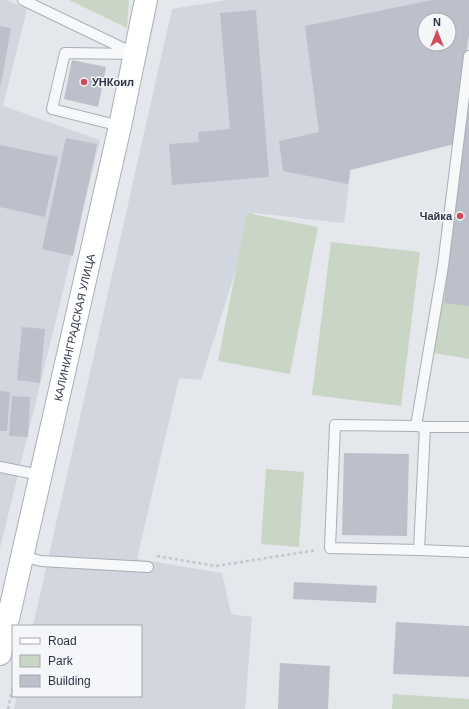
<svg xmlns="http://www.w3.org/2000/svg" width="469" height="709" viewBox="0 0 469 709" font-family="Helvetica,sans-serif">
  <style>
    .built { fill: #d2d6de; fill-rule: evenodd }
    .green { fill: #c9d6c5 }
    .building { fill: #bbc0ca; fill-rule: evenodd }
    .lines { fill: none; stroke-linecap: round; stroke-linejoin: round }
    .lane-casing { stroke: #a9aeb7; stroke-width: 12 }
    .secondary-casing { stroke: #a9aeb7; stroke-width: 24 }
    .path { stroke: #c2c5cb; stroke-width: 2.5; stroke-dasharray: 3 3; stroke-linecap: butt }
    .lane { stroke: #f7f8fa; stroke-width: 10 }
    .secondary { stroke: #fff; stroke-width: 22 }
    .poi-dot { fill: #d1495b; stroke: #f4f6f9; stroke-width: 1.5 }
    .labels { text-anchor: middle; dominant-baseline: central; stroke-width: 3; stroke-linejoin: round; paint-order: stroke }
    .poi-label { font-size: 11px; font-weight: bold; fill: #2b3445; stroke: #f4f6f9; text-anchor: start }
    .street-label { font-size: 11px; fill: #2b3445; stroke: #f4f6f9 }
  </style>
  <rect width="100%" height="100%" fill="#e4e7ec"/>
  <g class="built">
    <path d="M 0,0 L 7,0 L 27,9 L 3,106 L 100,140 L 0,548 Z"/>
    <path d="M 227,0 L 469,0 L 469,34 L 454,144 L 351,170 L 344,223 L 254,213 L 201,380 L 179,378 L 137,559 L 222,573 L 231,614 L 252,617 L 245,709 L 14,709 L 17,696 L 141,696 L 141,626 L 33,626 L 172,9 ZM 425,20 L 449,20 L 449,44 L 425,44 Z"/>
  </g>
  <g class="green">
    <path d="M 69,0 L 129,0 L 127,28 Z"/>
    <path d="M 469,78 L 469,359 L 433,353 Z"/>
    <path d="M 247,213 L 318,227 L 290,374 L 218,361 Z"/>
    <path d="M 331,242 L 420,252 L 401,406 L 312,395 Z"/>
    <path d="M 266,469 L 304,472 L 299,547 L 261,544 Z"/>
    <path d="M 393,694 L 469,699 L 469,709 L 392,709 Z"/>
  </g>
  <g class="building">
    <path d="M 432,0 L 469,0 L 469,34 L 454,144 L 350,170 L 348,184 L 283,171 L 279,141 L 319,132 L 305,26 ZM 425,20 L 449,20 L 449,44 L 425,44 Z"/>
    <path d="M 256,10 L 269,177 L 172,185 L 169,144 L 199,142 L 198,132 L 230,129 L 220,13 Z"/>
    <path d="M 0,26 L 11,28 L 1,84 L 0,84 Z"/>
    <path d="M 72,60 L 106,67 L 98,107 L 64,99 Z"/>
    <path d="M 468,102 L 469,102 L 469,306 L 444,303 Z"/>
    <path d="M 66,138 L 97,144 L 73,256 L 42,249 Z"/>
    <path d="M 0,145 L 58,157 L 45,217 L 0,207 Z"/>
    <path d="M 22,327 L 45,329 L 40,383 L 17,380 Z"/>
    <path d="M 0,391 L 10,392 L 7,431 L 0,431 Z"/>
    <path d="M 12,396 L 30,397 L 28,437 L 9,436 Z"/>
    <path d="M 344,453 L 409,454 L 407,536 L 342,535 Z"/>
    <path d="M 294,582 L 377,586 L 376,603 L 293,599 Z"/>
    <path d="M 396,622 L 469,626 L 469,677 L 393,674 Z"/>
    <path d="M 280,663 L 330,666 L 328,709 L 278,709 Z"/>
  </g>
  <g class="lines">
    <g class="lane-casing">
      <g id="lane">
        <path d="M 23,0 L 131,52"/>
        <path d="M 120,126 L 52,109 L 65,53 L 135,54"/>
        <path d="M 416,426 L 335,425 L 330,548 L 419,550"/>
        <path d="M 425,427 L 416,426 L 443,266 L 469,56"/>
        <path d="M 469,427 L 425,427 L 419,550 L 469,552"/>
        <path d="M 0,467 L 40,475"/>
        <path d="M 22,556 L 41,561 L 148,567"/>
      </g>
    </g>
    <g class="secondary-casing">
      <g id="secondary">
        <path id="s1" d="M 0,654 L 120,126 L 146,0"/>
      </g>
    </g>
    <g class="path">
      <path d="M 157,556 L 216,566 L 317,550"/>
      <path d="M 8,709 L 13,686"/>
    </g>
    <use href="#lane" class="lane"/>
    <use href="#secondary" class="secondary"/>
  </g>
  <g class="poi-dot">
    <circle cx="84" cy="82" r="4"/>
    <circle cx="460" cy="216" r="4"/>
  </g>
  <g class="labels">
    <g class="poi-label">
      <text x="92" y="82">УНКоил</text>
      <text x="452" y="216" text-anchor="end">Чайка</text>
    </g>
    <g class="street-label">
      <text stroke="none"><textPath href="#s1" startOffset="335">КАЛИНИНГРАДСКАЯ УЛИЦА</textPath></text>
    </g>
  </g>
  <rect x="12" y="625" width="130" height="72" fill="#f4f6f9" stroke="#a4a8b1"/>
  <rect x="20" y="638" width="20" height="6" fill="#ffffff" stroke="#a4a8b1"/>
  <text x="48" y="645" font-size="12" fill="#2b3445">Road</text>
  <rect x="20" y="655" width="20" height="12" fill="#c9d6c5" stroke="#a4a8b1"/>
  <text x="48" y="665" font-size="12" fill="#2b3445">Park</text>
  <rect x="20" y="675" width="20" height="12" fill="#bbc0ca" stroke="#a4a8b1"/>
  <text x="48" y="685" font-size="12" fill="#2b3445">Building</text>
  <g transform="translate(437 32)"><circle r="19" fill="#f4f6f9" stroke="#a4a8b1"/>
  <path d="M0-3L7 15L0 10L-7 15Z" fill="#d1495b"/>
  <text y="-6" font-size="11" font-weight="bold" text-anchor="middle" fill="#2b3445">N</text>
  </g>
</svg>
